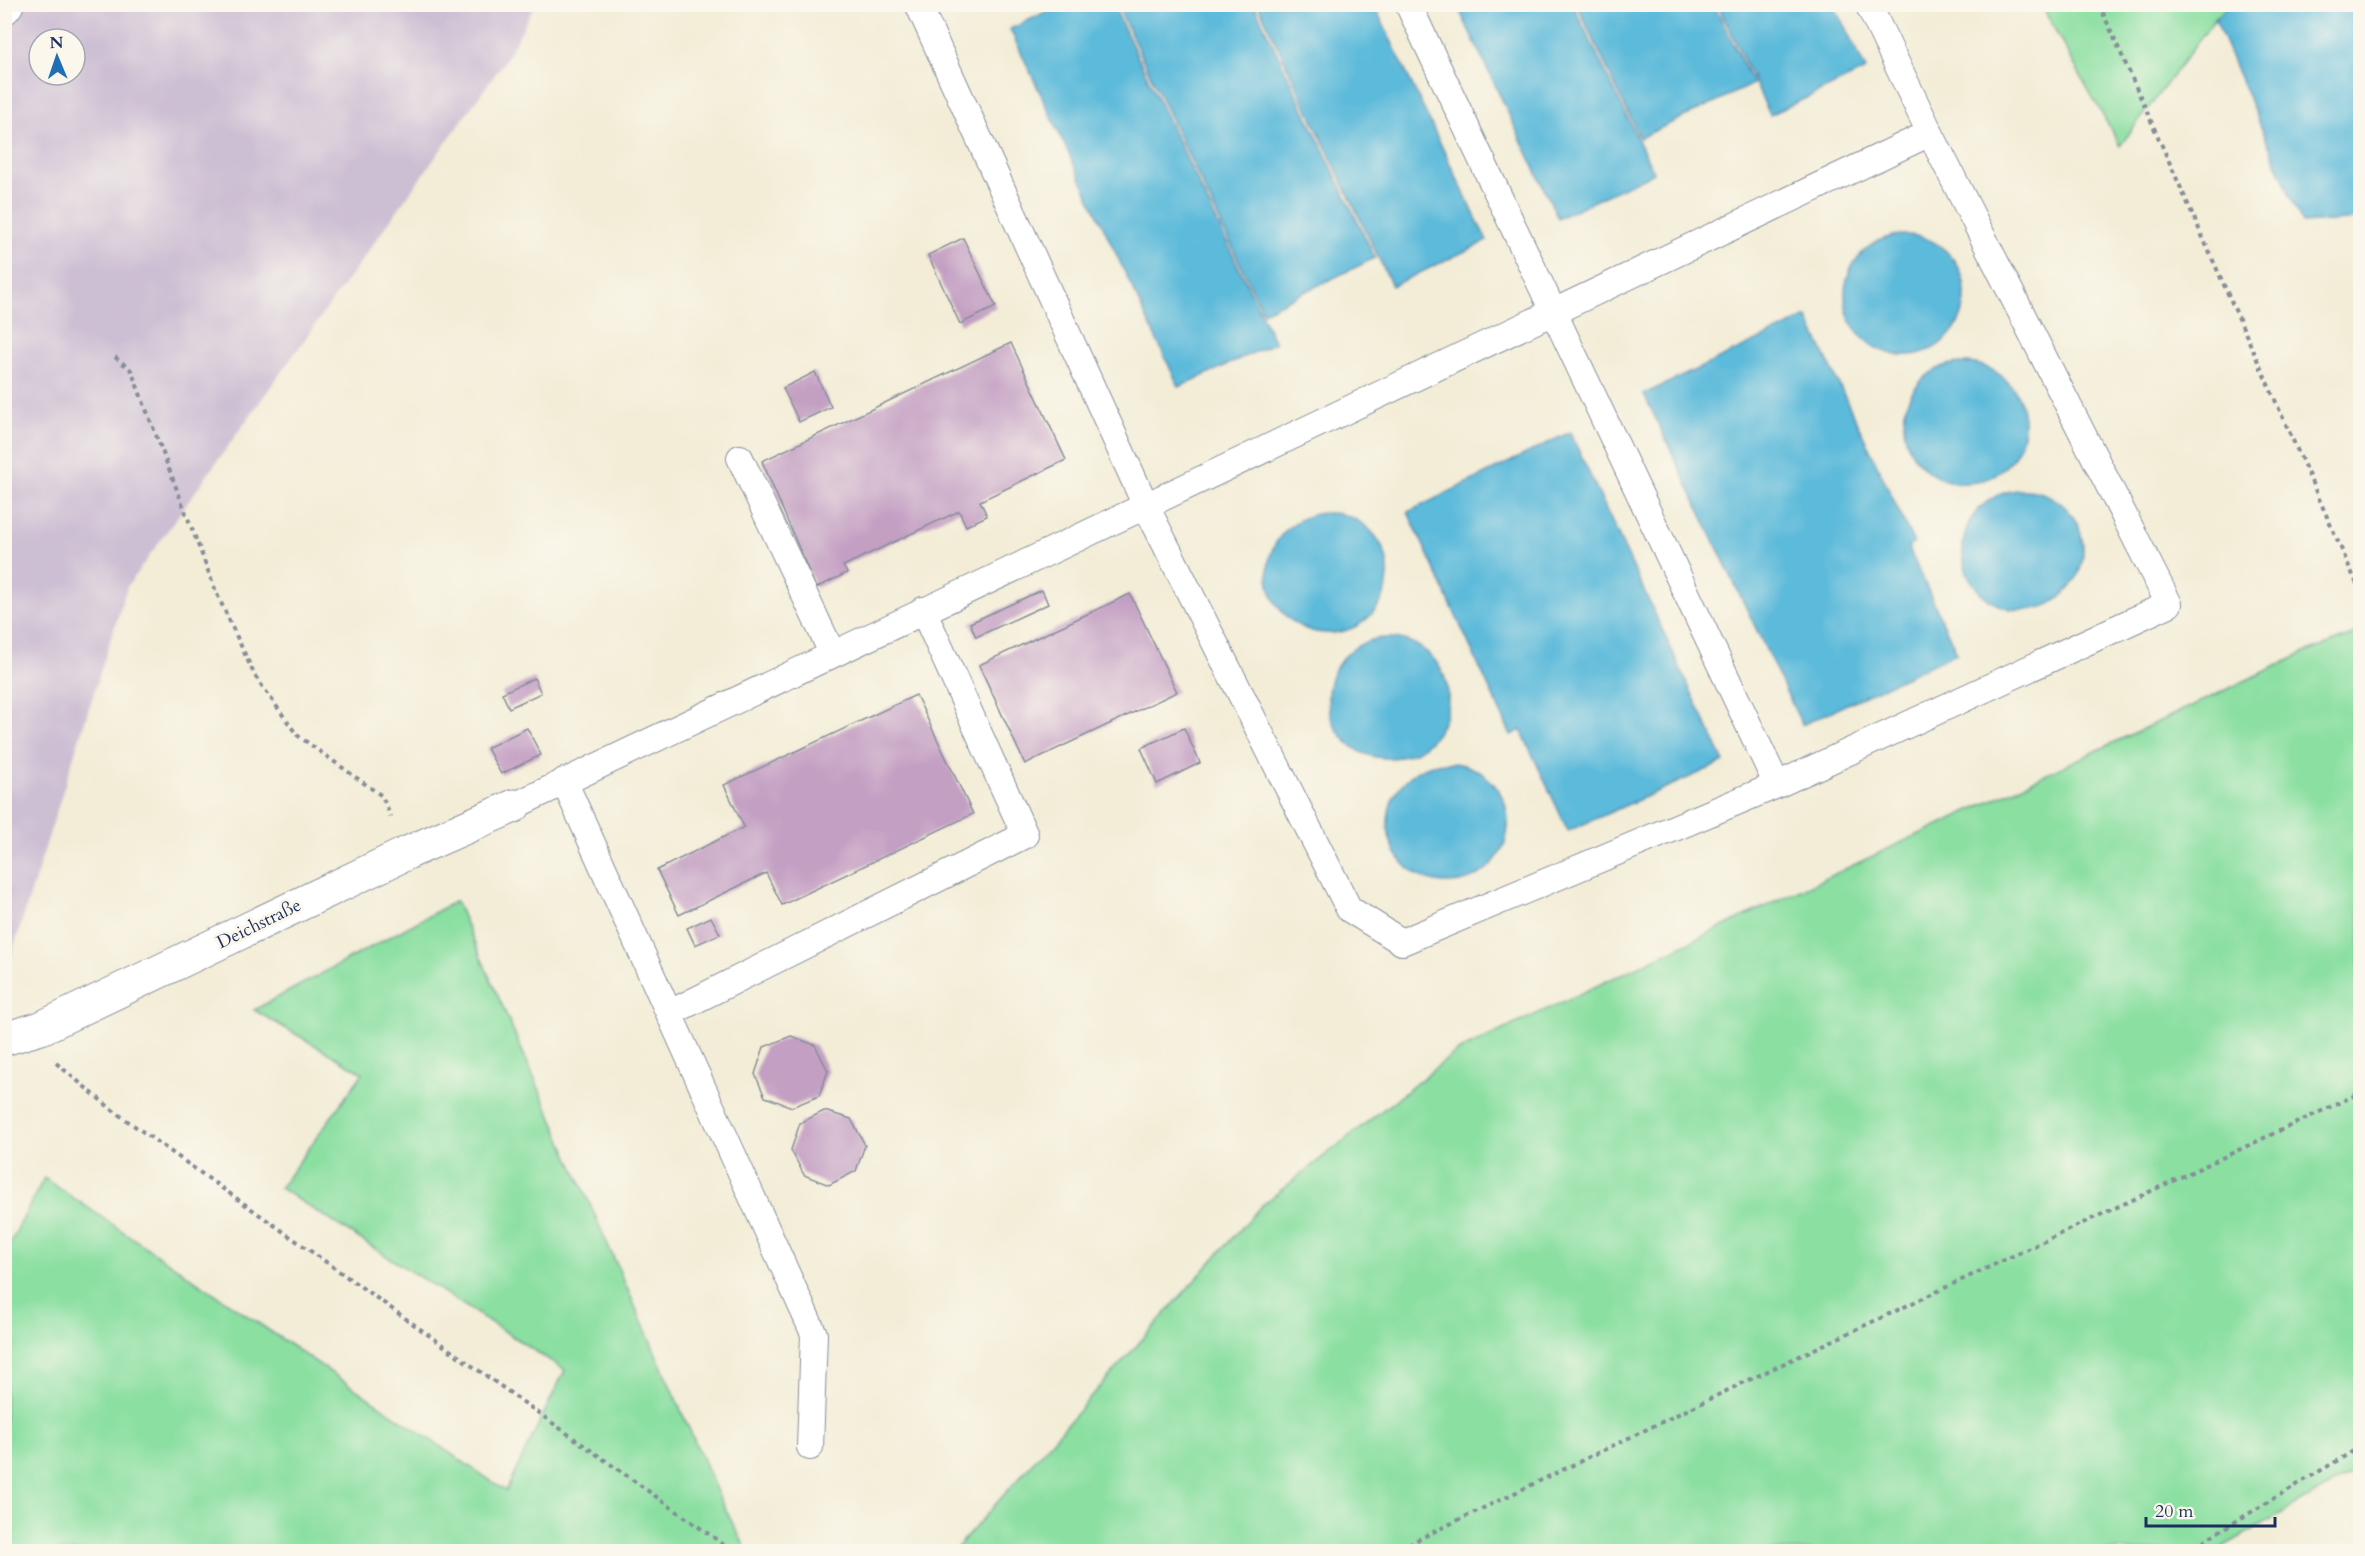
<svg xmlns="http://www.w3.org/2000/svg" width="2365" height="1556" viewBox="0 0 2365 1556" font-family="Cardo,serif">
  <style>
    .industrial { fill: #ccbed3; fill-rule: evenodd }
    .green { fill: #8adfa1; stroke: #528780; stroke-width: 1.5 }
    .water { fill: #5cbada; stroke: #3c749c; stroke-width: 1.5 }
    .building { fill: #c39fc3 }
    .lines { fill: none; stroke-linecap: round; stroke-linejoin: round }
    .service-casing { stroke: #878e9a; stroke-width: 28 }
    .minor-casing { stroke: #878e9a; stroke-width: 35 }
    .tertiary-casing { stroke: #878e9a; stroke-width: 35 }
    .path { stroke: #878e9a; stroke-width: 4; stroke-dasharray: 4.5 4.5; stroke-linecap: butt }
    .service { stroke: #fff; stroke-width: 26 }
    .minor { stroke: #fff; stroke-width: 33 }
    .tertiary { stroke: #fff; stroke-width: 33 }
    .labels { text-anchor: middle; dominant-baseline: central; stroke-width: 6; stroke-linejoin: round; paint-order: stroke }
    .street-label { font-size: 18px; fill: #1b2f5e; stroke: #fbf7ec }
  </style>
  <rect width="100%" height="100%" fill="#fbf7ec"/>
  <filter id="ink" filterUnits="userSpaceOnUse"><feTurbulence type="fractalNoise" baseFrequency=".0167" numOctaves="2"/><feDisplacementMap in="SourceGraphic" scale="12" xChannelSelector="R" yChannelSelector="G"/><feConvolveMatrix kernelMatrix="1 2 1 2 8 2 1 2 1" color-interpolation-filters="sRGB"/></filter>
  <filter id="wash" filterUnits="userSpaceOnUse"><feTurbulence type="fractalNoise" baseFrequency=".008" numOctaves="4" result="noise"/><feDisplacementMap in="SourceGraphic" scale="24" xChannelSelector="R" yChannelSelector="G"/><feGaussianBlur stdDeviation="1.35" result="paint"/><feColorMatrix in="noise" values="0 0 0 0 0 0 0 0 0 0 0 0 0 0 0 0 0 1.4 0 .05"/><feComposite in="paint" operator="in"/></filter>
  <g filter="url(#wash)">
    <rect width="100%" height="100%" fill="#f3edd7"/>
    <path class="industrial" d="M 5,5 L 535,5 L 506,59 L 127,587 L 5,975 ZM 39,39 L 75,39 L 75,75 L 39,75 Z"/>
    <g class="green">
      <path d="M 2041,5 L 2230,5 L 2215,19 L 2120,146 Z"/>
      <path d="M 2360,632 L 2360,1468 L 2216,1551 L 954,1551 L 1261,1206 L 1456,1052 L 2302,654 Z"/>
      <path d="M 456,901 L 721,1501 L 747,1551 L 5,1551 L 5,1253 L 44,1178 L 506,1491 L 565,1370 L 280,1188 L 363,1073 L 254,1010 Z"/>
    </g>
    <g class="water">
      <path d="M 2230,4 L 2360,5 L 2360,219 L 2302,223 L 2215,19 Z"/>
      <path d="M 1060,5 L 1113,5 L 1275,343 L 1179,387 L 1010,29 Z"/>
      <path d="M 1117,5 L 1254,5 L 1375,258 L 1263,312 Z"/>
      <path d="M 1258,5 L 1374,5 L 1487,241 L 1392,286 Z"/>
      <path d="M 1457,5 L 1573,5 L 1654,173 L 1558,218 Z"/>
      <path d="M 1577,5 L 1714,5 L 1753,84 L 1640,138 Z"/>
      <path d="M 1718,5 L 1834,5 L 1866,70 L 1770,115 Z"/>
      <circle cx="1905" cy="295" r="60"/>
      <path d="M 1807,317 L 1914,543 L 1908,547 L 1957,653 L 1802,725 L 1644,394 Z"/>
      <circle cx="1964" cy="423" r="60"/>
      <path d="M 1570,432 L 1724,762 L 1568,831 L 1521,730 L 1511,735 L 1408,512 Z"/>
      <circle cx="2023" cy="550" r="60"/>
      <circle cx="1328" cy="573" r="60"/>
      <circle cx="1388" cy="698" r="60"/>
      <circle cx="1448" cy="823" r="60"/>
    </g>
    <g id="blocks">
      <g class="building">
        <path d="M 963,238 L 996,307 L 960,324 L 928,255 Z"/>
        <path d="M 1011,343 L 1066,460 L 980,501 L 987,516 L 966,526 L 959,511 L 843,566 L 847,573 L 816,588 L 762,461 Z"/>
        <path d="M 815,372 L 831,407 L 799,422 L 783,388 Z"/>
        <path d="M 1042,590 L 1048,604 L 976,637 L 970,623 Z"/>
        <path d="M 1130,594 L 1177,692 L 1025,764 L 979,665 Z"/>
        <path d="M 534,678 L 541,693 L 509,708 L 502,693 Z"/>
        <path d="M 916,695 L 973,814 L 782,905 L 766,873 L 679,915 L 657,870 L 744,827 L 724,785 Z"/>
        <path d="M 527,728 L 541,755 L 501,774 L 487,748 Z"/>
        <path d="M 1184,728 L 1200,763 L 1157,784 L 1141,748 Z"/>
        <path d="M 711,917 L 720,934 L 695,945 L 687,928 Z"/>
        <path d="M 791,1036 L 815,1045 L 828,1071 L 819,1096 L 792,1107 L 765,1097 L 755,1074 L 764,1047 Z"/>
        <path d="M 824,1111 L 851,1119 L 865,1145 L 856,1171 L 829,1185 L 804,1175 L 791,1150 L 800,1123 Z"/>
      </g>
    </g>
  </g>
  <g filter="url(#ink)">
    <use href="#blocks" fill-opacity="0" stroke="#878e9a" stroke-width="1.5"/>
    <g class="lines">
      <g class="service-casing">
        <g id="service">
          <path d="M 918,4 L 1145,504 L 1349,909 L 1402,942 L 1777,785"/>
          <path d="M 1408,4 L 1777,785 L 2169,604 L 1930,133 L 1868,4"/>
          <path d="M 740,458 L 832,653"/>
          <path d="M 564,781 L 814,1334 L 810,1447"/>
          <path d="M 514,806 L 1930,133"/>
          <path d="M 670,1013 L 1025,835 L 923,610"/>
        </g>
      </g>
      <g class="minor-casing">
        <path id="minor" d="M 4,1039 L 41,1028 L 407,853 L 514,806"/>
      </g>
      <g class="tertiary-casing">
        <path id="tertiary" d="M 4,8 L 7,4"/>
      </g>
      <g class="path">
        <path d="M 2099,4 L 2360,591"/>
        <path d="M 115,357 L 131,370 L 217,594 L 255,676 L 297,735 L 382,796 L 391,817"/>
        <path d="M 56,1063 L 115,1112 L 734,1552"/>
        <path d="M 1392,1552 L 1774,1368 L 2360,1093"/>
        <path d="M 2178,1552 L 2198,1544 L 2360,1447"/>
      </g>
      <use href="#service" class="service"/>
      <use href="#minor" class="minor"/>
      <use href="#tertiary" class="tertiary"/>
    </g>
  </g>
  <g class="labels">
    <g class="street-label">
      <text transform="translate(259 924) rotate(-26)">Deichstraße</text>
    </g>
  </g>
  <rect width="2365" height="1556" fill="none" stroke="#fbf7ec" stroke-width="24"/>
  <g transform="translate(57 57) rotate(358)"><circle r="28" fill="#fbf7ec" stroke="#a1a7b3" stroke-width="1.5"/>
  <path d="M0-4.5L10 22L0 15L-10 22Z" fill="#1f6fb2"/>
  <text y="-9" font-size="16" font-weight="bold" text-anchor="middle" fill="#1b2f5e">N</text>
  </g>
  <path d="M2146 1517v9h129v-9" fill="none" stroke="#1b2f5e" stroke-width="3"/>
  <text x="2155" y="1517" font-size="18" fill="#1b2f5e" stroke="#fbf7ec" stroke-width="4.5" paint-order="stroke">20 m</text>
</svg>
